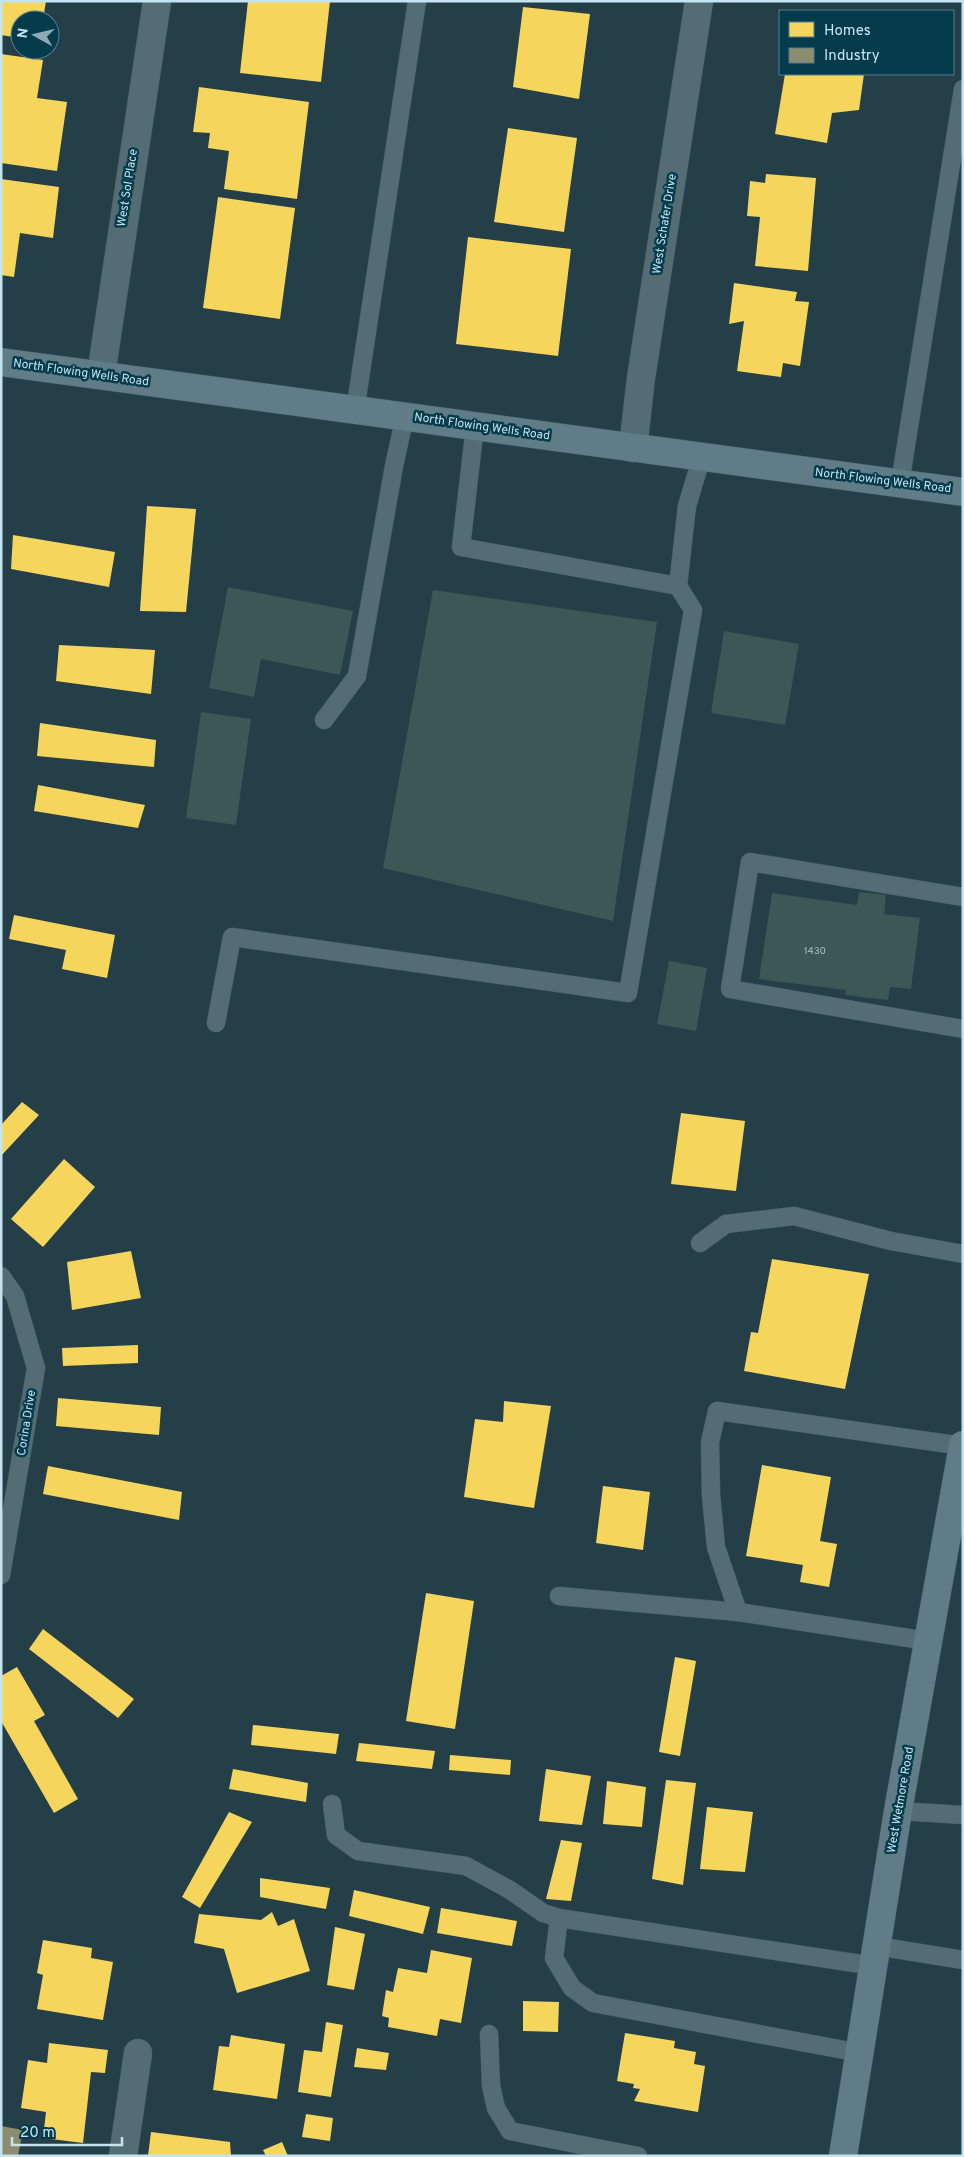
<svg xmlns="http://www.w3.org/2000/svg" width="964" height="2157" viewBox="0 0 964 2157" font-family="Overpass,sans-serif">
  <style>
    .homes { fill: #f6d55c }
    .industry { fill: #8c8c6e }
    .building { fill: #3b5756 }
    .lines { fill: none; stroke-linecap: round; stroke-linejoin: round }
    .service-casing { stroke: #435b64; stroke-width: 19 }
    .minor-casing { stroke: #435b64; stroke-width: 29 }
    .primary-casing { stroke: #435b64; stroke-width: 29 }
    .service { stroke: #546c74; stroke-width: 18 }
    .minor { stroke: #546c74; stroke-width: 28 }
    .primary { stroke: #607c87; stroke-width: 28 }
    .labels { text-anchor: middle; dominant-baseline: central; stroke-width: 5; stroke-linejoin: round; paint-order: stroke }
    .number-label { font-size: 10px; fill: #a2c1ca }
    .street-label { font-size: 12px; fill: #c5e4f1; stroke: #063b4c }
  </style>
  <rect width="100%" height="100%" fill="#243f48"/>
  <g class="homes">
    <path d="M 1,1 L 46,1 L 43,20 L 20,20 L 20,38 L 1,35 Z"/>
    <path d="M 248,1 L 330,1 L 321,82 L 240,73 Z"/>
    <path d="M 523,7 L 590,14 L 579,99 L 513,87 Z"/>
    <path d="M 1,54 L 43,60 L 37,98 L 67,102 L 57,171 L 1,163 Z"/>
    <path d="M 785,74 L 864,74 L 859,110 L 832,113 L 827,143 L 775,134 Z"/>
    <path d="M 199,87 L 309,102 L 297,199 L 224,189 L 229,151 L 208,148 L 210,133 L 193,132 Z"/>
    <path d="M 508,128 L 577,138 L 564,232 L 494,222 Z"/>
    <path d="M 766,174 L 816,178 L 808,271 L 755,266 L 760,217 L 747,216 L 750,181 L 765,183 Z"/>
    <path d="M 1,179 L 59,187 L 53,238 L 20,233 L 14,277 L 1,275 Z"/>
    <path d="M 218,197 L 295,208 L 280,319 L 203,308 Z"/>
    <path d="M 468,237 L 571,249 L 558,356 L 456,344 Z"/>
    <path d="M 734,283 L 797,292 L 795,301 L 809,302 L 800,366 L 783,363 L 781,377 L 737,371 L 744,321 L 729,324 Z"/>
    <path d="M 147,506 L 196,509 L 186,612 L 140,611 Z"/>
    <path d="M 13,535 L 115,552 L 109,587 L 11,569 Z"/>
    <path d="M 59,645 L 155,650 L 151,694 L 56,681 Z"/>
    <path d="M 40,723 L 156,740 L 154,767 L 37,756 Z"/>
    <path d="M 38,785 L 145,805 L 138,828 L 34,811 Z"/>
    <path d="M 14,915 L 115,935 L 107,978 L 62,969 L 66,950 L 9,939 Z"/>
    <path d="M 22,1102 L 39,1115 L 1,1156 L 1,1125 Z"/>
    <path d="M 681,1113 L 745,1121 L 736,1191 L 671,1184 Z"/>
    <path d="M 64,1159 L 95,1187 L 43,1247 L 11,1219 Z"/>
    <path d="M 131,1251 L 141,1298 L 72,1310 L 67,1262 Z"/>
    <path d="M 772,1259 L 869,1274 L 845,1389 L 744,1371 L 751,1332 L 758,1333 Z"/>
    <path d="M 138,1345 L 138,1363 L 63,1366 L 62,1348 Z"/>
    <path d="M 58,1398 L 161,1407 L 159,1435 L 56,1426 Z"/>
    <path d="M 504,1401 L 551,1406 L 534,1508 L 464,1497 L 475,1419 L 503,1422 Z"/>
    <path d="M 762,1465 L 831,1477 L 820,1541 L 837,1544 L 829,1587 L 800,1582 L 803,1565 L 746,1556 Z"/>
    <path d="M 48,1466 L 182,1492 L 179,1520 L 43,1494 Z"/>
    <path d="M 603,1486 L 650,1492 L 643,1550 L 596,1543 Z"/>
    <path d="M 426,1593 L 474,1601 L 455,1729 L 406,1721 Z"/>
    <path d="M 43,1629 L 134,1699 L 118,1718 L 29,1649 Z"/>
    <path d="M 675,1657 L 696,1661 L 680,1756 L 659,1752 Z"/>
    <path d="M 17,1667 L 45,1715 L 34,1721 L 78,1799 L 54,1813 L 1,1721 L 1,1676 Z"/>
    <path d="M 253,1725 L 339,1734 L 336,1754 L 251,1745 Z"/>
    <path d="M 359,1743 L 435,1751 L 432,1769 L 356,1761 Z"/>
    <path d="M 450,1755 L 511,1760 L 510,1775 L 449,1770 Z"/>
    <path d="M 233,1769 L 308,1783 L 306,1802 L 229,1789 Z"/>
    <path d="M 546,1769 L 591,1776 L 582,1825 L 539,1821 Z"/>
    <path d="M 666,1780 L 696,1783 L 683,1885 L 652,1879 Z"/>
    <path d="M 607,1781 L 646,1787 L 642,1827 L 603,1824 Z"/>
    <path d="M 707,1807 L 753,1812 L 745,1872 L 700,1869 Z"/>
    <path d="M 229,1812 L 252,1822 L 200,1908 L 182,1897 Z"/>
    <path d="M 561,1840 L 582,1843 L 571,1901 L 546,1899 Z"/>
    <path d="M 260,1878 L 330,1888 L 326,1909 L 260,1897 Z"/>
    <path d="M 354,1890 L 430,1907 L 423,1934 L 349,1916 Z"/>
    <path d="M 441,1908 L 517,1921 L 512,1946 L 437,1933 Z"/>
    <path d="M 272,1912 L 278,1926 L 294,1919 L 310,1971 L 237,1993 L 224,1949 L 194,1943 L 199,1914 L 261,1920 Z"/>
    <path d="M 335,1927 L 365,1934 L 354,1990 L 327,1985 Z"/>
    <path d="M 43,1940 L 92,1948 L 91,1958 L 113,1962 L 103,2020 L 37,2009 L 43,1975 L 37,1973 Z"/>
    <path d="M 431,1950 L 472,1958 L 461,2023 L 440,2019 L 437,2036 L 388,2027 L 389,2018 L 382,2016 L 386,1990 L 393,1992 L 398,1968 L 427,1973 Z"/>
    <path d="M 523,2001 L 559,2002 L 558,2032 L 523,2031 Z"/>
    <path d="M 326,2022 L 343,2025 L 331,2097 L 298,2092 L 304,2050 L 322,2052 Z"/>
    <path d="M 625,2033 L 675,2041 L 674,2048 L 696,2052 L 694,2064 L 705,2066 L 698,2112 L 634,2101 L 640,2089 L 633,2088 L 634,2084 L 617,2081 Z"/>
    <path d="M 231,2035 L 285,2044 L 277,2099 L 213,2090 L 219,2046 L 229,2047 Z"/>
    <path d="M 49,2043 L 108,2050 L 105,2073 L 91,2072 L 83,2143 L 43,2138 L 46,2112 L 21,2108 L 28,2060 L 47,2063 Z"/>
    <path d="M 357,2048 L 389,2053 L 386,2070 L 354,2067 Z"/>
    <path d="M 306,2114 L 333,2118 L 330,2141 L 302,2137 Z"/>
    <path d="M 151,2132 L 230,2142 L 231,2156 L 148,2156 Z"/>
    <path d="M 282,2142 L 288,2156 L 266,2156 L 263,2150 Z"/>
  </g>
  <path class="industry" d="M 1,2126 L 23,2130 L 18,2156 L 1,2156 Z"/>
  <g class="building">
    <path d="M 228,587 L 353,611 L 340,675 L 261,659 L 254,697 L 209,688 Z"/>
    <path d="M 433,590 L 657,622 L 613,921 L 383,868 Z"/>
    <path d="M 724,631 L 799,644 L 785,725 L 711,713 Z"/>
    <path d="M 201,712 L 251,719 L 236,825 L 186,818 Z"/>
    <path d="M 859,892 L 886,895 L 884,914 L 920,918 L 911,989 L 890,987 L 888,1000 L 845,995 L 846,990 L 759,979 L 772,893 L 857,905 Z"/>
    <path d="M 669,961 L 707,968 L 696,1031 L 657,1024 Z"/>
  </g>
  <g class="lines">
    <g class="service-casing">
      <g id="service">
        <path d="M 355,411 L 417,1"/>
        <path d="M 475,426 L 461,547 L 678,586 L 687,506 L 702,456"/>
        <path d="M 900,483 L 963,89"/>
        <path d="M 324,720 L 357,676 L 394,466 L 405,416"/>
        <path d="M 963,897 L 750,862 L 730,989 L 963,1029"/>
        <path d="M 216,1023 L 232,937 L 628,993 L 693,610 L 678,586"/>
        <path d="M 700,1243 L 726,1224 L 794,1216 L 891,1241 L 963,1254"/>
        <path d="M 1,1276 L 15,1296 L 36,1368 L 1,1575"/>
        <path d="M 559,1596 L 738,1612 L 928,1641"/>
        <path d="M 738,1612 L 716,1547 L 711,1495 L 710,1442 L 717,1411 L 963,1446"/>
        <path d="M 332,1804 L 336,1835 L 358,1851 L 466,1866 L 510,1890 L 543,1913 L 559,1918 L 874,1966"/>
        <path d="M 898,1811 L 963,1815"/>
        <path d="M 559,1918 L 554,1958 L 572,1988 L 593,2003 L 860,2053"/>
        <path d="M 877,1946 L 963,1960"/>
        <path d="M 489,2034 L 491,2086 L 496,2108 L 510,2131 L 638,2156"/>
      </g>
    </g>
    <g class="minor-casing">
      <g id="minor">
        <path d="M 101,375 L 157,1"/>
        <path d="M 633,448 L 641,378 L 699,1"/>
        <path d="M 123,2156 L 138,2053"/>
      </g>
    </g>
    <g class="primary-casing">
      <g id="primary">
        <path d="M 1,362 L 963,492"/>
        <path d="M 843,2156 L 898,1811 L 963,1445"/>
      </g>
    </g>
    <use href="#service" class="service"/>
    <use href="#minor" class="minor"/>
    <use href="#primary" class="primary"/>
  </g>
  <g class="labels">
    <g class="number-label">
      <text x="815" y="951">1430</text>
    </g>
    <g class="street-label">
      <text transform="translate(128 188) rotate(-81)">West Sol Place</text>
      <text transform="translate(665 224) rotate(-81)">West Schafer Drive</text>
      <text transform="translate(81 373) rotate(8)">North Flowing Wells Road</text>
      <text transform="translate(482 427) rotate(8)">North Flowing Wells Road</text>
      <text transform="translate(883 481) rotate(7)">North Flowing Wells Road</text>
      <text transform="translate(27 1423) rotate(-81)">Corina Drive</text>
      <text transform="translate(901 1800) rotate(-80)">West Wetmore Road</text>
    </g>
  </g>
  <rect width="964" height="2157" fill="none" stroke="#c5e4f1" stroke-width="5"/>
  <rect x="779" y="10" width="175" height="65" fill="#063b4c" stroke="#527f8e"/>
  <rect x="789" y="22" width="25" height="15" fill="#f6d55c" stroke="#527f8e"/>
  <text x="824" y="35" font-size="15" fill="#c5e4f1">Homes</text>
  <rect x="789" y="48" width="25" height="15" fill="#8c8c6e" stroke="#527f8e"/>
  <text x="824" y="60" font-size="15" fill="#c5e4f1">Industry</text>
  <g transform="translate(35 35) rotate(278)"><circle r="24" fill="#063b4c" stroke="#527f8e"/>
  <path d="M0-4L9 19L0 12L-9 19Z" fill="#8daab6"/>
  <text y="-8" font-size="14" font-weight="bold" text-anchor="middle" fill="#c5e4f1">N</text>
  </g>
  <path d="M12 2137v8h110v-8" fill="none" stroke="#c5e4f1" stroke-width="2.5"/>
  <text x="20" y="2137" font-size="15" fill="#c5e4f1" stroke="#063b4c" stroke-width="4" paint-order="stroke">20 m</text>
</svg>
